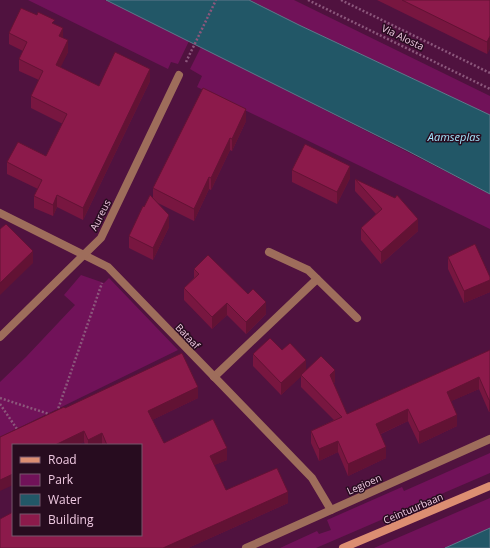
<svg xmlns="http://www.w3.org/2000/svg" width="490" height="548" viewBox="0 0 490 548" font-family="'Open Sans',sans-serif">
  <style>
    .green { fill: #711259 }
    .water { fill: #225767; stroke: #5f798b }
    .lines { fill: none; stroke-linecap: round; stroke-linejoin: round }
    .path { stroke: #8c577c; stroke-width: 2.5; stroke-dasharray: 2 2; stroke-linecap: butt }
    .lane { stroke: #9e6d5b; stroke-width: 8 }
    .street { stroke: #9e6d5b; stroke-width: 8 }
    .secondary { stroke: #dc8e72; stroke-width: 8 }
    .wall { fill: #781640 }
    .shaded-wall { fill: #621234 }
    .building { fill: #8c1a4b; stroke: #621234 }
    .labels { text-anchor: middle; dominant-baseline: central; stroke-width: 3; stroke-linejoin: round; paint-order: stroke }
    .street-label { font-size: 10px; fill: #eec8e0; stroke: #270c1f }
    .water-label { font-size: 11px; font-style: italic; fill: #a4e6fc; stroke: #270c1f }
  </style>
  <rect width="100%" height="100%" fill="#50123f"/>
  <g class="green">
    <path d="M 28,0 L 105,0 L 189,41 L 178,64 L 171,62 L 168,69 Z"/>
    <path d="M 250,0 L 294,0 L 490,96 L 490,115 L 299,25 Z"/>
    <path d="M 201,47 L 490,194 L 490,229 L 197,87 L 202,76 L 190,69 Z"/>
    <path d="M 81,275 L 104,283 L 109,278 L 178,350 L 0,437 L 0,382 L 26,357 L 75,305 L 64,295 Z"/>
    <path d="M 490,453 L 490,473 L 316,548 L 280,548 L 317,531 L 319,534 L 331,530 L 327,520 L 402,487 L 404,491 Z"/>
    <path d="M 490,498 L 490,528 L 445,548 L 374,548 Z"/>
  </g>
  <g class="water">
    <path d="M 106,0 L 249,0 L 299,25 L 490,115 L 490,194 L 406,150 Z"/>
    <path d="M 490,528 L 490,548 L 445,548 Z"/>
  </g>
  <g class="lines">
    <g class="path">
      <path d="M 308,0 L 490,89"/>
      <path d="M 341,0 L 490,73"/>
      <path d="M 186,62 L 216,0"/>
      <path d="M 0,398 L 52,415"/>
      <path d="M 0,404 L 19,432"/>
      <path d="M 57,412 L 102,283"/>
    </g>
    <g class="lane">
      <path d="M 269,252 L 308,270 L 357,318"/>
      <path d="M 214,377 L 317,279"/>
    </g>
    <g class="street">
      <path d="M 0,213 L 108,267 L 312,478 L 331,510"/>
      <path d="M 0,337 L 101,238 L 179,75"/>
      <path d="M 246,548 L 490,439"/>
    </g>
    <path class="secondary" d="M 343,548 L 490,486"/>
  </g>
  <g class="wall">
    <path d="M 377,0 L 490,0 L 490,48 L 487,54 Z"/>
    <path d="M 55,24 L 63,38 L 68,52 L 60,67 L 99,86 L 150,81 L 83,220 L 57,207 L 53,216 L 34,208 L 34,196 L 38,189 L 7,174 L 7,162 L 46,156 L 63,124 L 31,108 L 31,96 L 39,80 L 19,71 L 19,59 L 23,51 L 9,44 L 9,33 Z"/>
    <path d="M 246,121 L 232,151 L 230,150 L 211,190 L 209,189 L 194,221 L 156,202 L 169,227 L 153,260 L 129,248 L 129,236 L 144,207 L 153,199 L 153,188 Z"/>
    <path d="M 292,170 L 350,178 L 337,204 L 292,182 Z"/>
    <path d="M 355,179 L 418,231 L 381,264 L 361,240 L 361,228 L 376,214 L 355,191 Z"/>
    <path d="M 448,257 L 490,277 L 490,292 L 464,303 L 448,269 Z"/>
    <path d="M 194,269 L 266,314 L 246,334 L 227,315 L 212,329 L 184,300 L 184,288 L 194,278 Z"/>
    <path d="M 282,350 L 306,371 L 335,382 L 333,383 L 347,414 L 490,350 L 490,411 L 489,412 L 479,389 L 451,401 L 457,426 L 419,444 L 408,421 L 381,434 L 386,458 L 348,476 L 338,452 L 319,461 L 311,443 L 311,431 L 334,420 L 301,387 L 301,376 L 281,395 L 253,366 L 253,354 Z"/>
    <path d="M 198,398 L 152,420 L 164,443 L 227,460 L 214,465 L 226,490 L 288,503 L 188,548 L 0,548 L 141,535 L 141,445 L 85,445 L 84,442 L 78,445 L 13,445 L 65,408 Z"/>
  </g>
  <g class="shaded-wall">
    <path d="M 63,28 L 63,40 L 59,36 Z"/>
    <path d="M 490,36 L 490,48 L 487,54 L 487,42 Z"/>
    <path d="M 68,40 L 68,52 L 56,77 L 56,65 Z"/>
    <path d="M 150,69 L 150,81 L 83,220 L 83,208 Z"/>
    <path d="M 246,109 L 246,121 L 232,151 L 232,139 Z"/>
    <path d="M 230,138 L 230,150 L 211,190 L 211,178 Z"/>
    <path d="M 350,166 L 350,178 L 337,204 L 337,192 Z"/>
    <path d="M 209,177 L 209,189 L 194,221 L 194,209 Z"/>
    <path d="M 57,195 L 57,207 L 53,216 L 53,205 Z"/>
    <path d="M 169,215 L 169,227 L 153,260 L 153,248 Z"/>
    <path d="M 418,219 L 418,231 L 381,264 L 381,252 Z"/>
    <path d="M 33,251 L 33,263 L 0,295 L 0,283 Z"/>
    <path d="M 490,280 L 490,292 L 464,303 L 464,291 Z"/>
    <path d="M 266,302 L 266,314 L 246,334 L 246,322 Z"/>
    <path d="M 227,303 L 227,315 L 212,329 L 212,317 Z"/>
    <path d="M 306,360 L 306,372 L 281,395 L 281,383 Z"/>
    <path d="M 335,370 L 335,382 L 330,387 L 330,375 Z"/>
    <path d="M 479,377 L 479,389 L 447,403 L 447,392 Z"/>
    <path d="M 198,387 L 198,398 L 148,422 L 148,411 Z"/>
    <path d="M 489,400 L 490,400 L 490,411 L 489,412 Z"/>
    <path d="M 408,409 L 408,421 L 376,436 L 376,424 Z"/>
    <path d="M 457,415 L 457,426 L 419,444 L 419,432 Z"/>
    <path d="M 84,431 L 84,442 L 78,445 L 55,445 Z"/>
    <path d="M 102,433 L 102,445 L 88,445 L 88,440 Z"/>
    <path d="M 338,441 L 338,452 L 319,461 L 319,449 Z"/>
    <path d="M 386,447 L 386,458 L 348,476 L 348,464 Z"/>
    <path d="M 227,448 L 227,460 L 210,467 L 210,456 Z"/>
    <path d="M 13,470 L 13,485 L 0,491 L 0,480 Z"/>
    <path d="M 288,492 L 288,503 L 188,548 L 163,548 Z"/>
  </g>
  <g class="building">
    <path d="M 402,0 L 490,0 L 490,36 L 487,42 Z"/>
    <path d="M 21,8 L 37,15 L 38,12 L 55,20 L 52,23 L 63,28 L 59,36 L 68,40 L 56,65 L 99,86 L 115,52 L 150,69 L 83,208 L 57,195 L 53,205 L 34,196 L 42,180 L 7,162 L 18,142 L 46,156 L 67,114 L 31,96 L 43,71 L 19,59 L 27,42 L 9,33 Z"/>
    <path d="M 203,88 L 246,109 L 232,139 L 230,138 L 211,178 L 209,177 L 194,209 L 153,188 Z"/>
    <path d="M 305,144 L 350,166 L 337,192 L 292,170 Z"/>
    <path d="M 355,179 L 395,198 L 397,195 L 418,219 L 381,252 L 361,228 L 382,209 Z"/>
    <path d="M 150,195 L 169,215 L 153,248 L 129,236 L 143,206 L 144,207 Z"/>
    <path d="M 6,224 L 33,251 L 0,283 L 0,229 Z"/>
    <path d="M 475,244 L 490,277 L 490,280 L 464,291 L 448,257 Z"/>
    <path d="M 208,255 L 248,294 L 253,289 L 266,302 L 246,322 L 227,303 L 212,317 L 184,288 L 199,274 L 194,269 Z"/>
    <path d="M 270,338 L 282,350 L 290,343 L 306,360 L 281,383 L 253,354 Z"/>
    <path d="M 490,350 L 490,400 L 489,400 L 479,377 L 447,392 L 457,415 L 419,432 L 408,409 L 376,424 L 386,447 L 348,464 L 338,441 L 319,449 L 311,431 L 342,417 L 301,375 L 321,356 L 335,370 L 330,375 L 347,414 Z"/>
    <path d="M 182,353 L 198,387 L 148,411 L 164,443 L 213,419 L 227,448 L 210,456 L 226,490 L 277,468 L 288,492 L 163,548 L 0,548 L 0,519 L 13,512 L 13,535 L 141,535 L 141,445 L 107,445 L 102,433 L 88,440 L 84,431 L 55,445 L 13,445 L 13,474 L 0,480 L 0,437 L 64,407 L 65,408 Z"/>
  </g>
  <g class="labels">
    <g class="street-label">
      <text transform="translate(403 37) rotate(26)">Via Alosta</text>
      <text transform="translate(100 215) rotate(-63)">Aureus</text>
      <text transform="translate(188 336) rotate(46)">Bataaf</text>
      <text transform="translate(364 484) rotate(-24)">Legioen</text>
      <text transform="translate(413 508) rotate(-23)">Ceintuurbaan</text>
    </g>
    <g class="water-label">
      <text x="454" y="136">Aamseplas</text>
    </g>
  </g>
  <rect x="12" y="444" width="130" height="92" fill="#270c1f" stroke="#77576c"/>
  <rect x="20" y="457" width="20" height="6" fill="#dc8e72" stroke="#77576c"/>
  <text x="48" y="464" font-size="12" fill="#eec8e0">Road</text>
  <rect x="20" y="474" width="20" height="12" fill="#711259" stroke="#77576c"/>
  <text x="48" y="484" font-size="12" fill="#eec8e0">Park</text>
  <rect x="20" y="494" width="20" height="12" fill="#225767" stroke="#77576c"/>
  <text x="48" y="504" font-size="12" fill="#eec8e0">Water</text>
  <rect x="20" y="514" width="20" height="12" fill="#8c1a4b" stroke="#77576c"/>
  <text x="48" y="524" font-size="12" fill="#eec8e0">Building</text>
</svg>
